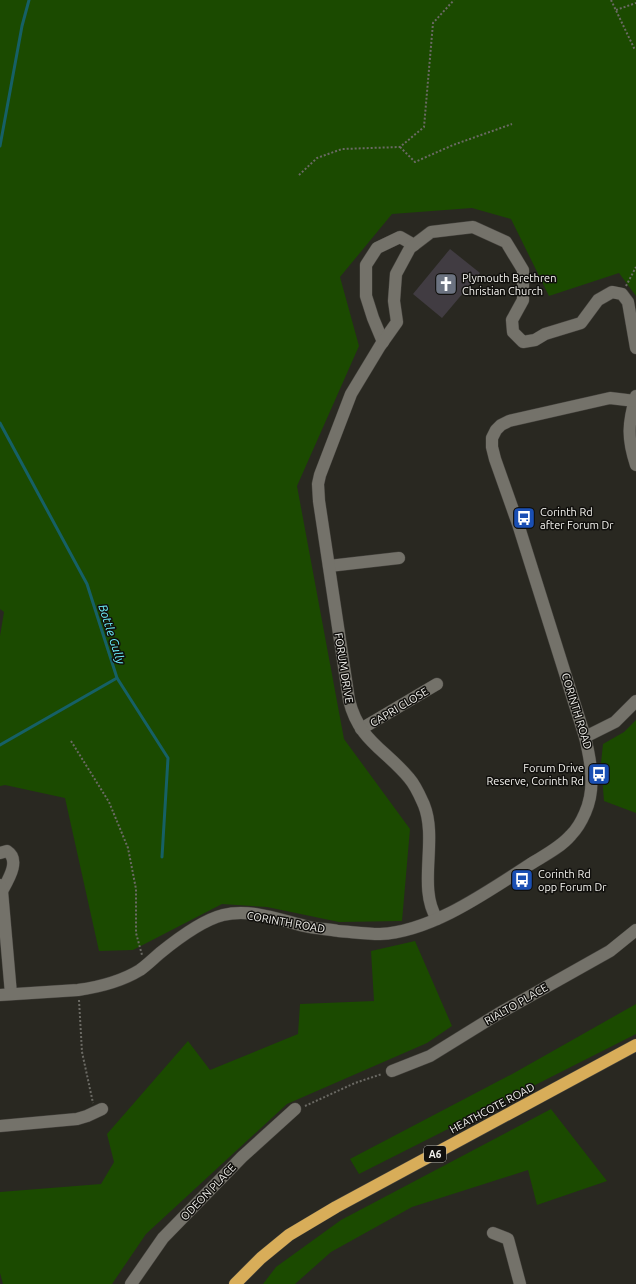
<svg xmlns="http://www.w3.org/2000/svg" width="636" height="1284" viewBox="0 0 636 1284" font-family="Ubuntu,sans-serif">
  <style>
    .green { fill: #1b4a00 }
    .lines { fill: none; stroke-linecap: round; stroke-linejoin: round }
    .stream { stroke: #166066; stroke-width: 3 }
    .building { fill: #413c42 }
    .minor-casing { stroke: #44423d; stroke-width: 13 }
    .highway-casing { stroke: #44423d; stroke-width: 13 }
    .path { stroke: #6b6a64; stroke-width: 2; stroke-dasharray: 2 2; stroke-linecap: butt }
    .minor { stroke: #74726a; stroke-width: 12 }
    .highway { stroke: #d8ad59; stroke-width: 12 }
    .labels { text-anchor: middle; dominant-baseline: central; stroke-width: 3; stroke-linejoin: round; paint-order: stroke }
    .shield { fill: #11100d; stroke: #b1b0ac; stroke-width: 1 }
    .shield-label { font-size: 10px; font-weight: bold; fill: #f5f4f0 }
    .poi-label { font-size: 11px; fill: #f5f4f0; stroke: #11100d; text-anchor: start }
    .street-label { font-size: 11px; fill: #f5f4f0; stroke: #11100d }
    .water-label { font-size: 12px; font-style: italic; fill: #6df1fc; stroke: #11100d }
  </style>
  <rect width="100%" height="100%" fill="#292821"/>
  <g class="green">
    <path d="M 0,0 L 636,0 L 636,296 L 619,273 L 549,296 L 511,219 L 472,208 L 392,214 L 340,277 L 359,346 L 297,486 L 344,739 L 410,829 L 402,921 L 339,922 L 267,907 L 222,904 L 133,950 L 99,951 L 65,798 L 5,785 L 0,786 L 0,636 L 4,612 L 0,609 Z"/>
    <path d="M 636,720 L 636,813 L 604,801 L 601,763 L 603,744 L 624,732 Z"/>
    <path d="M 415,941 L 452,1026 L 427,1043 L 287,1104 L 146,1234 L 112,1284 L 3,1284 L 0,1273 L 0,1192 L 101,1184 L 114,1162 L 107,1134 L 188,1041 L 210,1070 L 298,1034 L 300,1004 L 374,1001 L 371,951 Z"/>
    <path d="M 636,1004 L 636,1034 L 359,1174 L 350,1159 L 514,1073 Z"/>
    <path d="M 551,1109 L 607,1181 L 537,1205 L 528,1170 L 412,1207 L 331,1252 L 295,1284 L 263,1284 L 276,1267 L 341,1220 Z"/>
  </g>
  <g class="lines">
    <g class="stream">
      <path d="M 0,146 L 22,26 L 29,0"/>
      <path d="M 0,423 L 87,584 L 117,678 L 168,758 L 162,857"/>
      <path d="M 0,745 L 117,678"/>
    </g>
  </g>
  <path class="building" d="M 450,249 L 480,273 L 442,318 L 413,294 Z"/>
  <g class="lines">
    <g class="minor-casing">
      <g id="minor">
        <path d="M 383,342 L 373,318 L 366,296 L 366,265 L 377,248 L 400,237 L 414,245"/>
        <path d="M 636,396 C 628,423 627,438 636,465"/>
        <path d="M 329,566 L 399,558"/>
        <path d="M 361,729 L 437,684"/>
        <path d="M 585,737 L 615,722 L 636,701"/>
        <path d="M 0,853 L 7,851 C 21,860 8,880 2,891"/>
        <path d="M 0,885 L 2,891 L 11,994"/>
        <path d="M 437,919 C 417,888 438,840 424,805 C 420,796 416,786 409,778 C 385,749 359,741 349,700 L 319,501 L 318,484 L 320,475 L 351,394 L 380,346 L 397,322 L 394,301 L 396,274 L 410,248 L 431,232 L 473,227 L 506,242 L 523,270 L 523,300 L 512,320 L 513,332 L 523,342 L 535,340 L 545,334 L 581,323 L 598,300 L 612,292 L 622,294 L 628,302 L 636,348"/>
        <path d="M 0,995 L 78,990 C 99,987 122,981 140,970 C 147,965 153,959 160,953 C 176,940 203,920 223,915 C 252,908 282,921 309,927 C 318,929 329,929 338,931 C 352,932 366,934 380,934 C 431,932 487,892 529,865 C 543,856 560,848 571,835 C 576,830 582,820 585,813 C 596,789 591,762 585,737 L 518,524 L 495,459 L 492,447 L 492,438 L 496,430 L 501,425 L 509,421 L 610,398 L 635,401"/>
        <path d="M 392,1071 L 430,1056 L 498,1014 L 610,951 L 636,930"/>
        <path d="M 0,1126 L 77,1119 L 87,1116 L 102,1109"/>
        <path d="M 493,1233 L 508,1239 L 520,1284"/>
        <path d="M 131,1284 L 163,1238 L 242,1157 L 295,1109"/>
      </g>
    </g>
    <g class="highway-casing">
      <path id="highway" d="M 235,1284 L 261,1258 L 289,1235 L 336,1207 L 636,1045"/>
    </g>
    <g class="path">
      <path d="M 611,0 L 634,48 L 636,50"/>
      <path d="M 616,10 L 636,3"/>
      <path d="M 400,147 L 415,162 L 453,145 L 512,124"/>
      <path d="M 299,175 L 317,158 L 342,149 L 400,147 L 424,127 L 433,23 L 454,0"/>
      <path d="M 626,286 L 636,267"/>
      <path d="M 71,741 L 109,802 L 128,848 L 136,889 L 136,933 L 142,955"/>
      <path d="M 79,1000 L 82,1052 L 93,1103"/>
      <path d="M 305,1106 L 355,1083 L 382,1074"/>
    </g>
    <use href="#minor" class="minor"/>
    <use href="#highway" class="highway"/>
  </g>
  <defs>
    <g id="church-square" transform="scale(1.15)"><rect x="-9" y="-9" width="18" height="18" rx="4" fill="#6b7280" stroke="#11100d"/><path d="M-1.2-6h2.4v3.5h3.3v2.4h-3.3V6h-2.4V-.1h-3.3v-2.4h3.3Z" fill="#fff"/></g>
    <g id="bus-square" transform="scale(1.15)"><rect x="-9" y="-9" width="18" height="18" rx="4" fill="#1a4fb4" stroke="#11100d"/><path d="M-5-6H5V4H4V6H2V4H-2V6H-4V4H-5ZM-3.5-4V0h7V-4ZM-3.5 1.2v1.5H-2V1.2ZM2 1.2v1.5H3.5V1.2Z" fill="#fff"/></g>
  </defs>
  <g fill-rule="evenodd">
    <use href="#church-square" x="446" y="284"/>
    <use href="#bus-square" x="524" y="518"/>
    <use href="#bus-square" x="599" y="774"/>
    <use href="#bus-square" x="522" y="880"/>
  </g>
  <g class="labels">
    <rect class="shield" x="424" y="1146" width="22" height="16" rx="3"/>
    <g class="shield-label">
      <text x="435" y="1154">A6</text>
    </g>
    <g class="poi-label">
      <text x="462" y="278">Plymouth Brethren<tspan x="462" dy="13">Christian Church</tspan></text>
      <text x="540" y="512">Corinth Rd<tspan x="540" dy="13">after Forum Dr</tspan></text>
      <text x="584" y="768" text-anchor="end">Forum Drive<tspan x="584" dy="13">Reserve, Corinth Rd</tspan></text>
      <text x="538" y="874">Corinth Rd<tspan x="538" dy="13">opp Forum Dr</tspan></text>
    </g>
    <g class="street-label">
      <text transform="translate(344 668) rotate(81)">FORUM DRIVE</text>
      <text transform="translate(399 707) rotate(-31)">CAPRI CLOSE</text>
      <text transform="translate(577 711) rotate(73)">CORINTH ROAD</text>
      <text transform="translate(286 922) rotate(10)">CORINTH ROAD</text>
      <text transform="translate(516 1004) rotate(-30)">RIALTO PLACE</text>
      <text transform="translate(492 1108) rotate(-28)">HEATHCOTE ROAD</text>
      <text transform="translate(208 1192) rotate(-46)">ODEON PLACE</text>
    </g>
    <g class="water-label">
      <text transform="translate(112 634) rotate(72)">Bottle Gully</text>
    </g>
  </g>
</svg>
